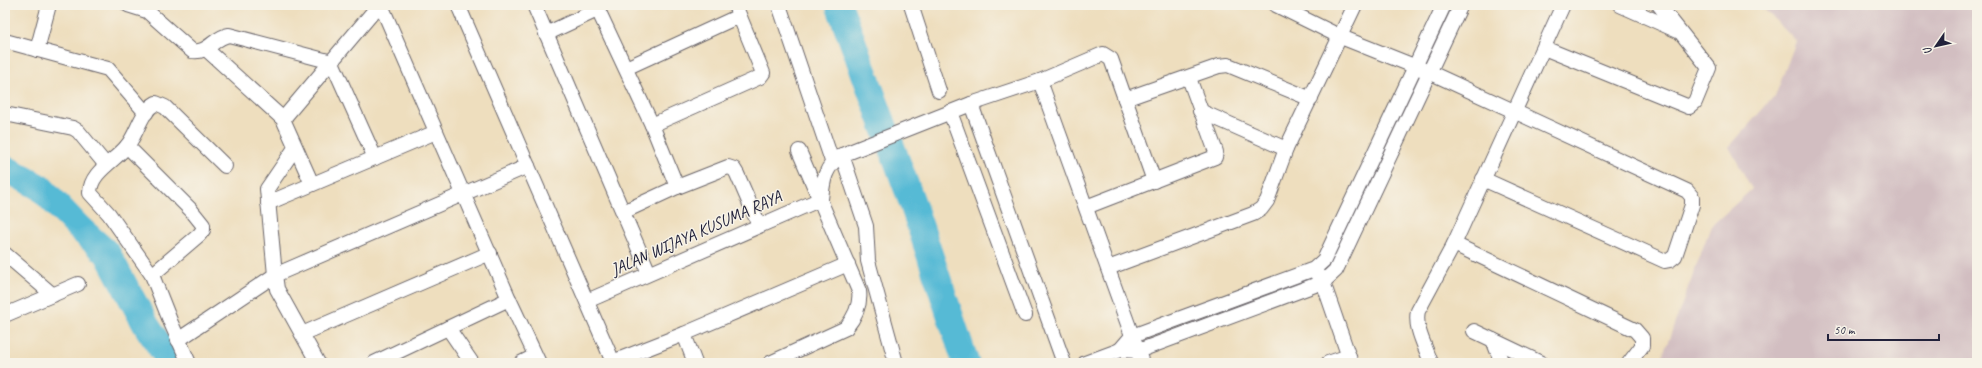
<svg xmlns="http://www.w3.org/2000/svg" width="1982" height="368" viewBox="0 0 1982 368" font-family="Caveat,sans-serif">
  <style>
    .industrial { fill: #d2bec1 }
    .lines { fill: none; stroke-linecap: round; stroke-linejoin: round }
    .river { stroke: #57bad5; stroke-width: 27 }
    .minor-casing { stroke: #696469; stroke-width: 16 }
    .minor { stroke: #fff; stroke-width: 14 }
    .labels { text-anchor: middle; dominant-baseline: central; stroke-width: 3; stroke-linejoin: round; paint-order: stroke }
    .street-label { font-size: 17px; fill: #22223b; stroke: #f7f3e8 }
  </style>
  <rect width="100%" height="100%" fill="#f7f3e8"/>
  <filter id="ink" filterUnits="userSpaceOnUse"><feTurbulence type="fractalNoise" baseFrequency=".025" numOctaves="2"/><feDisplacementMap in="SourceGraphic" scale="8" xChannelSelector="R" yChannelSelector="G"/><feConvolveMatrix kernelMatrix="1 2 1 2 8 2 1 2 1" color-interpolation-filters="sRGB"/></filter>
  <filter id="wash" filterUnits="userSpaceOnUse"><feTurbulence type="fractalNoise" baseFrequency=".012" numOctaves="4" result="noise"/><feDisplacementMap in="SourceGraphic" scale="16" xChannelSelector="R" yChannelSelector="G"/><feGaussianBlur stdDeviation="0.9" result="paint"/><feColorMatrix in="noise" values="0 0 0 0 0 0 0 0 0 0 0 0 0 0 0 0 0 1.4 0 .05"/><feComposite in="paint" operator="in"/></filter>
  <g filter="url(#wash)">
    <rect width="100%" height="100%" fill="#eedebe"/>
    <path class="industrial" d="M 1760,5 L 1977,5 L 1977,363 L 1660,363 L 1711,226 L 1752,189 L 1729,147 L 1776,94 L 1796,41 Z"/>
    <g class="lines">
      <g class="river">
        <path d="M 839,5 L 912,202 L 966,363"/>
        <path d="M 5,168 L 41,188 L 78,227 L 107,253 L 146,325 L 171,363"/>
      </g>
    </g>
  </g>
  <g filter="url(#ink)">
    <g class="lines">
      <g class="minor-casing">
        <g id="minor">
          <path d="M 128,5 L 147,11 L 192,51 C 208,54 214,37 229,35 L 332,62 L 375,158"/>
          <path d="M 381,5 L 509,299 L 539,363"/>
          <path d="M 458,5 L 613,362"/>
          <path d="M 534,5 L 649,273"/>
          <path d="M 779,5 L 832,161"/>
          <path d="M 911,5 L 939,91"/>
          <path d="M 1276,5 L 1341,37 L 1429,72 L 1687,191 L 1692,197 L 1692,205 L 1675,256 L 1670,260 L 1665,261 L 1483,179"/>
          <path d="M 1620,5 L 1678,31"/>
          <path d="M 546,34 L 595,11 L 599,12 L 652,125 L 677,187"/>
          <path d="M 5,41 L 108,69 L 146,113"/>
          <path d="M 1544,48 L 1689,107 L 1695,102 L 1709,68 L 1659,5"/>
          <path d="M 206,49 L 283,119 L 312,184"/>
          <path d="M 37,50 L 49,5"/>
          <path d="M 626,68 L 739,16"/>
          <path d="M 1040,81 L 1142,363"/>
          <path d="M 1125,99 L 1219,66 L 1228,65 L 1311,99"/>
          <path d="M 971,104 L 1064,363"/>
          <path d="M 1200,111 L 1286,149"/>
          <path d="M 950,112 L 1025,315"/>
          <path d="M 5,114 L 73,128 L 78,131 L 106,165"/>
          <path d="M 283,119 L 379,5"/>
          <path d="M 652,125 L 760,77 L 763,73 L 735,5"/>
          <path d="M 127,146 L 191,210 L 203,225 L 203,230 L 199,235 L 152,275"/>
          <path d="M 295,148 L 267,189 L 275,275 L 277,289 L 318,363"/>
          <path d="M 842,155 L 866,226 L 868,261 L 896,363"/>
          <path d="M 268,203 L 436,132"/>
          <path d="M 1086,207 L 1215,157 L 1216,152 L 1189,78"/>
          <path d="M 623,212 L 677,187 L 728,167 L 734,169 L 737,174 L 759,225"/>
          <path d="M 1454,244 L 1635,330 L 1642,338 L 1642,346 L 1629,363"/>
          <path d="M 5,254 L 53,295"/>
          <path d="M 1108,268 L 1253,214 L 1261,209 L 1267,201 L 1286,149 L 1355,5"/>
          <path d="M 1317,274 L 1323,282 L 1351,363"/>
          <path d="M 587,301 L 821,199 C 823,180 825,166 842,155 L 971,104 L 1040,81 L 1103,54 L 1111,59 L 1154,181"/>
          <path d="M 5,315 L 78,284"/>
          <path d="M 448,328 L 472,363"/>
          <path d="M 1474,331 L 1541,363"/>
          <path d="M 302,334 L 490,253"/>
          <path d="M 684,334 L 695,363"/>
          <path d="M 178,340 L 275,275 L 528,166"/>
          <path d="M 1493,340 L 1502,363"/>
          <path d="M 1120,350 L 1132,336 L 1314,269 L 1324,260 L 1444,5"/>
          <path d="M 189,363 L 171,323 L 152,275 L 109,214 L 90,193 C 90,172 115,161 127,146 C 138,133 140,112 156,103 L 165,107 L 225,166"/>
          <path d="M 374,363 L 509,299"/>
          <path d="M 521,363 L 535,356"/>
          <path d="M 610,363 L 684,334 L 848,264"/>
          <path d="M 770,363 L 846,328 C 854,318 861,304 859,291 L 799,151"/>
          <path d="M 1085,363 L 1120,350 L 1138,351 L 1323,282 L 1336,270 L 1461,5"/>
          <path d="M 1328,363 L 1349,356"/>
          <path d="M 1431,363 C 1426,347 1414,328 1418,311 L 1454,244 L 1563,5"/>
        </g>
      </g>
      <use href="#minor" class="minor"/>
    </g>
  </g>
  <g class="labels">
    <g class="street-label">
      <text transform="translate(696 233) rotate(-24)">JALAN WIJAYA KUSUMA RAYA</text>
    </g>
  </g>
  <rect width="1982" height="368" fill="none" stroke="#f7f3e8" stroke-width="20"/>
  <g transform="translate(1936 46) rotate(236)" stroke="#f7f3e8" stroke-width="3" paint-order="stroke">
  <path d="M0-3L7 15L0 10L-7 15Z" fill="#22223b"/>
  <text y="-6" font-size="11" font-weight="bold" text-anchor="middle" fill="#22223b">U</text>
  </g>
  <path d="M1828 334v6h111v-6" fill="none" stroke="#22223b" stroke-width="2"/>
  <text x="1834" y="334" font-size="12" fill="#22223b" stroke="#f7f3e8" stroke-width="3" paint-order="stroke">50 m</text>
</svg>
